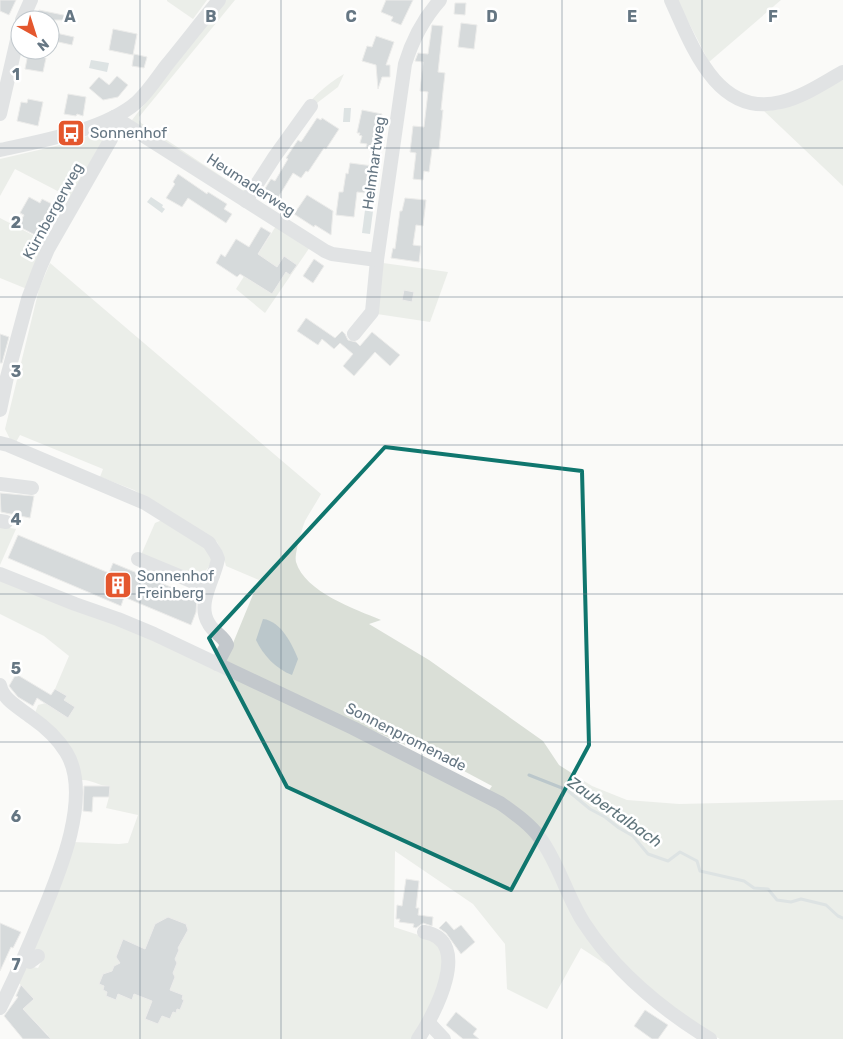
<svg xmlns="http://www.w3.org/2000/svg" width="843" height="1039" viewBox="0 0 843 1039" font-family="Rubik,sans-serif">
  <style>
    .green { fill: #dadfd7 }
    .water { fill: #bbc7cb }
    .lines { fill: none; stroke-linecap: round; stroke-linejoin: round }
    .stream { stroke: #bbc7cb; stroke-width: 3 }
    .building { fill: #aab3b9; stroke: #dcdcda }
    .minor { stroke: #c3c8cc; stroke-width: 14 }
    .marked { fill: none; stroke: #0f766e; stroke-width: 4; stroke-linejoin: round }
    .grid { fill: none; stroke: #657683; stroke-width: 1; stroke-opacity: 0.55 }
    .labels { text-anchor: middle; dominant-baseline: central; stroke-width: 5; stroke-linejoin: round; paint-order: stroke }
    .poi-label { font-size: 15px; fill: #657683; stroke: #fff; text-anchor: start }
    .street-label { font-size: 15px; fill: #657683; stroke: #fff }
    .water-label { font-size: 16px; font-style: italic; fill: #60757c; stroke: #fff }
    .grid-label { font-size: 16px; text-anchor: middle; font-weight: bold; fill: #657683; stroke: #fff; stroke-width: 5; stroke-linejoin: round; paint-order: stroke }
  </style>
  <rect width="100%" height="100%" fill="#fafaf8"/>
  <g class="green">
    <path d="M 167,0 L 207,0 L 193,19 L 167,1 Z"/>
    <path d="M 226,0 L 235,0 L 139,117 L 139,120 L 141,123 L 242,190 L 245,190 C 273,150 302,98 344,74 L 338,87 L 317,103 L 244,192 L 133,122 L 132,120 Z"/>
    <path d="M 677,0 L 781,0 L 709,62 Z"/>
    <path d="M 843,80 L 843,186 L 764,111 L 780,109 Z"/>
    <path d="M 97,133 L 103,134 L 104,141 L 71,198 L 15,169 L 0,196 L 0,159 L 60,145 Z"/>
    <path d="M 0,218 L 46,242 L 27,289 L 0,278 Z"/>
    <path d="M 276,226 L 310,247 L 265,313 L 236,289 Z"/>
    <path d="M 50,263 L 321,494 C 316,503 310,512 305,521 C 302,529 294,554 296,562 C 305,592 355,609 381,620 L 369,624 L 429,660 L 543,741 L 559,765 L 592,786 L 627,800 L 679,804 L 843,800 L 843,1039 L 720,1039 L 695,1026 L 659,999 L 581,948 L 547,1009 L 507,989 L 505,944 L 473,904 L 395,851 L 394,927 L 437,941 L 444,952 L 437,994 L 412,1039 L 44,1039 L 48,1035 L 23,1009 L 34,999 L 17,981 L 28,966 L 38,968 L 41,962 L 32,951 L 73,842 L 119,844 L 128,843 L 138,815 L 106,808 L 109,797 L 109,786 C 99,786 91,779 81,780 L 35,713 L 38,705 L 46,703 L 55,689 L 69,656 L 44,636 L 0,614 L 0,577 L 117,623 L 485,796 L 492,786 L 462,770 L 224,665 L 259,580 L 226,566 L 223,554 L 217,542 L 134,490 L 100,477 L 103,469 L 20,435 L 16,442 L 10,439 L 5,429 L 39,289 Z"/>
    <path d="M 383,263 L 448,272 L 430,322 L 377,314 Z"/>
    <path d="M 162,520 L 207,548 C 211,554 213,559 209,566 C 206,573 196,577 189,576 C 177,573 153,560 141,555 L 155,523 Z"/>
    <path d="M 0,526 L 16,529 L 0,565 Z"/>
  </g>
  <g class="water">
    <path d="M 91,60 L 109,63 L 107,72 L 89,68 Z"/>
    <path d="M 344,108 L 351,108 L 350,122 L 343,122 Z"/>
    <path d="M 151,197 L 163,205 L 162,207 L 165,209 L 162,213 L 147,202 Z"/>
    <path d="M 365,210 L 373,211 L 370,234 L 362,233 Z"/>
    <path d="M 263,619 C 281,621 292,644 298,659 L 292,675 C 276,669 263,655 256,640 Z"/>
  </g>
  <g class="lines">
    <path class="stream" d="M 529,775 L 567,790 L 590,809 L 605,817 L 619,828 L 633,836 L 648,854 L 668,861 L 680,852 L 697,861 L 700,871 L 744,881 L 754,888 L 768,889 L 777,900 L 791,902 L 801,899 L 826,905 L 838,916 L 843,918"/>
  </g>
  <g class="building">
    <path d="M 0,0 L 16,0 L 9,15 L 0,11 Z"/>
    <path d="M 386,0 L 413,0 L 401,25 L 391,21 L 393,17 L 381,12 Z"/>
    <path d="M 455,3 L 466,3 L 465,15 L 454,14 Z"/>
    <path d="M 39,10 L 68,16 L 68,20 L 36,20 Z"/>
    <path d="M 461,23 L 477,25 L 474,49 L 458,47 Z"/>
    <path d="M 432,25 L 443,26 L 438,72 L 445,73 L 441,110 L 443,110 L 439,149 L 432,149 L 429,172 L 424,171 L 423,180 L 413,179 L 416,153 L 410,152 L 413,126 L 424,127 L 428,92 L 420,91 L 423,62 L 415,61 L 418,53 L 428,54 Z"/>
    <path d="M 113,29 L 137,34 L 133,55 L 109,50 Z"/>
    <path d="M 56,33 L 74,37 L 72,45 L 54,41 Z"/>
    <path d="M 376,36 L 394,42 L 386,65 L 390,65 L 390,77 L 382,77 L 378,89 L 376,65 L 362,61 L 367,46 L 372,47 Z"/>
    <path d="M 28,54 L 46,58 L 43,72 L 25,69 Z"/>
    <path d="M 134,54 L 147,57 L 144,68 L 132,66 Z"/>
    <path d="M 117,76 L 128,85 L 118,97 L 103,100 L 89,88 L 99,77 L 109,85 Z"/>
    <path d="M 68,94 L 86,97 L 83,116 L 77,114 L 76,116 L 64,114 Z"/>
    <path d="M 28,99 L 43,102 L 38,126 L 17,121 L 21,102 L 27,103 Z"/>
    <path d="M 362,110 L 382,114 L 376,138 L 384,140 L 383,150 L 366,147 L 367,144 L 360,143 L 362,136 L 359,135 L 360,133 L 357,133 Z"/>
    <path d="M 317,118 L 321,120 L 322,118 L 339,129 L 326,149 L 324,148 L 308,172 L 306,171 L 301,178 L 293,173 L 276,201 L 261,195 L 271,179 L 275,181 L 288,159 L 286,158 L 298,140 L 301,142 Z"/>
    <path d="M 350,163 L 373,166 L 371,183 L 375,184 L 374,194 L 357,192 L 354,217 L 336,215 L 339,192 L 343,192 L 346,173 L 348,174 Z"/>
    <path d="M 178,174 L 207,194 L 208,192 L 227,204 L 224,209 L 232,214 L 226,223 L 188,198 L 182,207 L 166,198 L 175,184 L 173,182 Z"/>
    <path d="M 307,195 L 333,211 L 331,235 L 315,225 L 314,227 L 294,214 Z"/>
    <path d="M 29,197 L 40,203 L 42,199 L 56,206 L 45,226 L 41,224 L 35,235 L 18,226 L 24,215 L 20,213 Z"/>
    <path d="M 405,198 L 426,200 L 423,226 L 416,225 L 413,245 L 421,246 L 419,262 L 391,258 L 393,248 L 395,249 L 400,211 L 402,211 Z"/>
    <path d="M 261,227 L 271,233 L 258,254 L 277,267 L 284,256 L 297,265 L 290,275 L 286,272 L 272,294 L 240,274 L 237,277 L 216,263 L 221,254 L 225,257 L 236,239 L 249,247 Z"/>
    <path d="M 314,259 L 324,266 L 313,283 L 303,276 Z"/>
    <path d="M 404,290 L 414,292 L 412,302 L 402,300 Z"/>
    <path d="M 306,318 L 335,338 L 342,331 L 345,334 L 348,340 L 356,342 L 360,346 L 372,332 L 400,355 L 390,366 L 375,352 L 354,376 L 343,366 L 353,354 L 340,343 L 334,349 L 322,339 L 318,345 L 297,331 Z"/>
    <path d="M 0,334 L 9,337 L 2,363 L 0,363 Z"/>
    <path d="M 0,493 L 34,496 L 30,518 L 1,512 Z"/>
    <path d="M 18,535 L 109,573 L 113,563 L 197,598 L 196,612 L 191,625 L 124,597 L 121,606 L 8,558 Z"/>
    <path d="M 16,674 L 51,695 L 55,689 L 67,696 L 64,700 L 75,707 L 68,718 L 37,698 L 33,706 L 18,697 L 9,686 Z"/>
    <path d="M 84,786 L 110,786 L 109,797 L 93,797 L 92,812 L 83,811 Z"/>
    <path d="M 406,879 L 419,881 L 416,908 L 419,908 L 418,915 L 433,917 L 432,926 L 423,923 L 416,928 L 413,927 L 414,924 L 399,922 L 400,919 L 396,919 L 397,905 L 402,906 Z"/>
    <path d="M 168,917 L 186,924 L 188,930 L 178,948 L 179,950 L 175,959 L 177,963 L 173,973 L 175,977 L 170,990 L 183,995 L 182,999 L 184,1000 L 180,1010 L 177,1009 L 176,1013 L 173,1012 L 170,1019 L 162,1016 L 158,1024 L 145,1019 L 152,1001 L 134,994 L 132,1000 L 118,994 L 116,1000 L 106,996 L 107,992 L 103,990 L 104,986 L 99,984 L 103,974 L 112,971 L 114,966 L 120,963 L 116,957 L 123,939 L 145,949 L 155,924 Z"/>
    <path d="M 446,921 L 454,930 L 461,925 L 475,942 L 461,954 L 446,933 L 439,928 Z"/>
    <path d="M 0,923 L 21,932 L 13,948 L 11,947 L 0,971 Z"/>
    <path d="M 21,985 L 34,999 L 23,1009 L 51,1039 L 23,1039 L 4,1016 L 18,997 L 16,996 Z"/>
    <path d="M 645,1010 L 668,1025 L 658,1039 L 652,1039 L 634,1026 Z"/>
    <path d="M 456,1012 L 477,1029 L 473,1034 L 479,1039 L 463,1039 L 446,1025 Z"/>
  </g>
  <g class="lines">
    <g class="minor">
      <path d="M 671,0 C 692,46 717,118 781,102 C 803,97 823,83 843,72"/>
      <path d="M 22,20 L 31,0"/>
      <path d="M 0,114 L 20,27"/>
      <path d="M 0,150 C 41,141 105,130 137,102 C 148,92 157,78 166,66 C 184,44 201,22 219,0"/>
      <path d="M 246,201 L 275,156 L 311,106"/>
      <path d="M 354,334 L 372,312 L 377,260 L 405,64 C 412,41 424,18 440,0"/>
      <path d="M 0,410 L 7,377 L 28,299 L 39,270 L 48,249 L 111,139 L 114,117 L 325,251 L 332,254 L 377,260"/>
      <path d="M 0,443 L 8,445 L 145,503 L 209,543 L 216,554 L 218,559 C 214,580 196,604 209,624 C 214,633 224,636 227,645 L 217,664"/>
      <path d="M 0,484 L 32,488"/>
      <path d="M 0,521 L 6,522"/>
      <path d="M 138,559 L 196,583 L 205,581 L 213,575"/>
      <path d="M 0,574 L 75,604 L 118,619 L 154,634 L 353,728 L 500,803 C 514,813 530,824 540,838 C 559,864 567,897 584,923 C 616,972 661,1009 710,1039"/>
      <path d="M 0,685 C 3,700 20,708 31,717 C 44,726 58,739 66,752 C 94,797 56,881 38,924 C 26,953 14,980 0,1008"/>
      <path d="M 24,959 L 30,962 L 38,956"/>
      <path d="M 429,1023 L 444,1039"/>
      <path d="M 418,1039 C 434,1016 474,940 424,932"/>
    </g>
  </g>
  <path d="M0 0H843V1039H0ZM 385,447 L 582,471 L 589,745 L 511,890 L 287,787 L 209,638 Z" fill="#fafaf8" fill-opacity=".55" fill-rule="evenodd"/>
  <path class="marked" d="M 385,447 L 582,471 L 589,745 L 511,890 L 287,787 L 209,638 Z"/>
  <path class="grid" d="M 140,0 L 140,1039M 281,0 L 281,1039M 422,0 L 422,1039M 562,0 L 562,1039M 702,0 L 702,1039M 0,148 L 843,148M 0,297 L 843,297M 0,445 L 843,445M 0,594 L 843,594M 0,742 L 843,742M 0,891 L 843,891"/>
  <defs>
    <g id="bus-square" transform="scale(1.4375)"><rect x="-9" y="-9" width="18" height="18" rx="4" fill="#e4572e" stroke="#fff"/><path d="M-5-6H5V4H4V6H2V4H-2V6H-4V4H-5ZM-3.5-4V0h7V-4ZM-3.5 1.2v1.5H-2V1.2ZM2 1.2v1.5H3.5V1.2Z" fill="#fff"/></g>
    <g id="building-square" transform="scale(1.4375)"><rect x="-9" y="-9" width="18" height="18" rx="4" fill="#e4572e" stroke="#fff"/><path d="M-4-6H4V6H1V3H-1V6H-4ZM-2.5-4.3h1.7v1.8h-1.7ZM.8-4.3h1.7v1.8H.8ZM-2.5-1h1.7V.8h-1.7ZM.8-1h1.7V.8H.8Z" fill="#fff"/></g>
  </defs>
  <g fill-rule="evenodd">
    <use href="#bus-square" x="71" y="133"/>
    <use href="#building-square" x="118" y="585"/>
  </g>
  <g class="labels">
    <g class="poi-label">
      <text x="90" y="133">Sonnenhof</text>
      <text x="137" y="576">Sonnenhof<tspan x="137" dy="17">Freinberg</tspan></text>
    </g>
    <g class="street-label">
      <text transform="translate(374 163) rotate(-82)">Helmhartweg</text>
      <text transform="translate(251 185) rotate(33)">Heumaderweg</text>
      <text transform="translate(53 211) rotate(-61)">Kürnbergerweg</text>
      <text transform="translate(406 737) rotate(27)">Sonnenpromenade</text>
    </g>
    <g class="water-label">
      <text transform="translate(615 812) rotate(35)">Zaubertalbach</text>
    </g>
  </g>
  <g class="grid-label">
    <text x="70" y="22">A</text>
    <text x="211" y="22">B</text>
    <text x="351" y="22">C</text>
    <text x="492" y="22">D</text>
    <text x="632" y="22">E</text>
    <text x="773" y="22">F</text>
    <text x="16" y="80">1</text>
    <text x="16" y="228">2</text>
    <text x="16" y="377">3</text>
    <text x="16" y="525">4</text>
    <text x="16" y="674">5</text>
    <text x="16" y="822">6</text>
    <text x="16" y="970">7</text>
  </g>
  <g transform="translate(35 35) rotate(141)"><circle r="24" fill="#ffffff" stroke="#c1c8cd"/>
  <path d="M0-4L9 19L0 12L-9 19Z" fill="#e4572e"/>
  <text y="-8" font-size="14" font-weight="bold" text-anchor="middle" fill="#657683">N</text>
  </g>
</svg>
